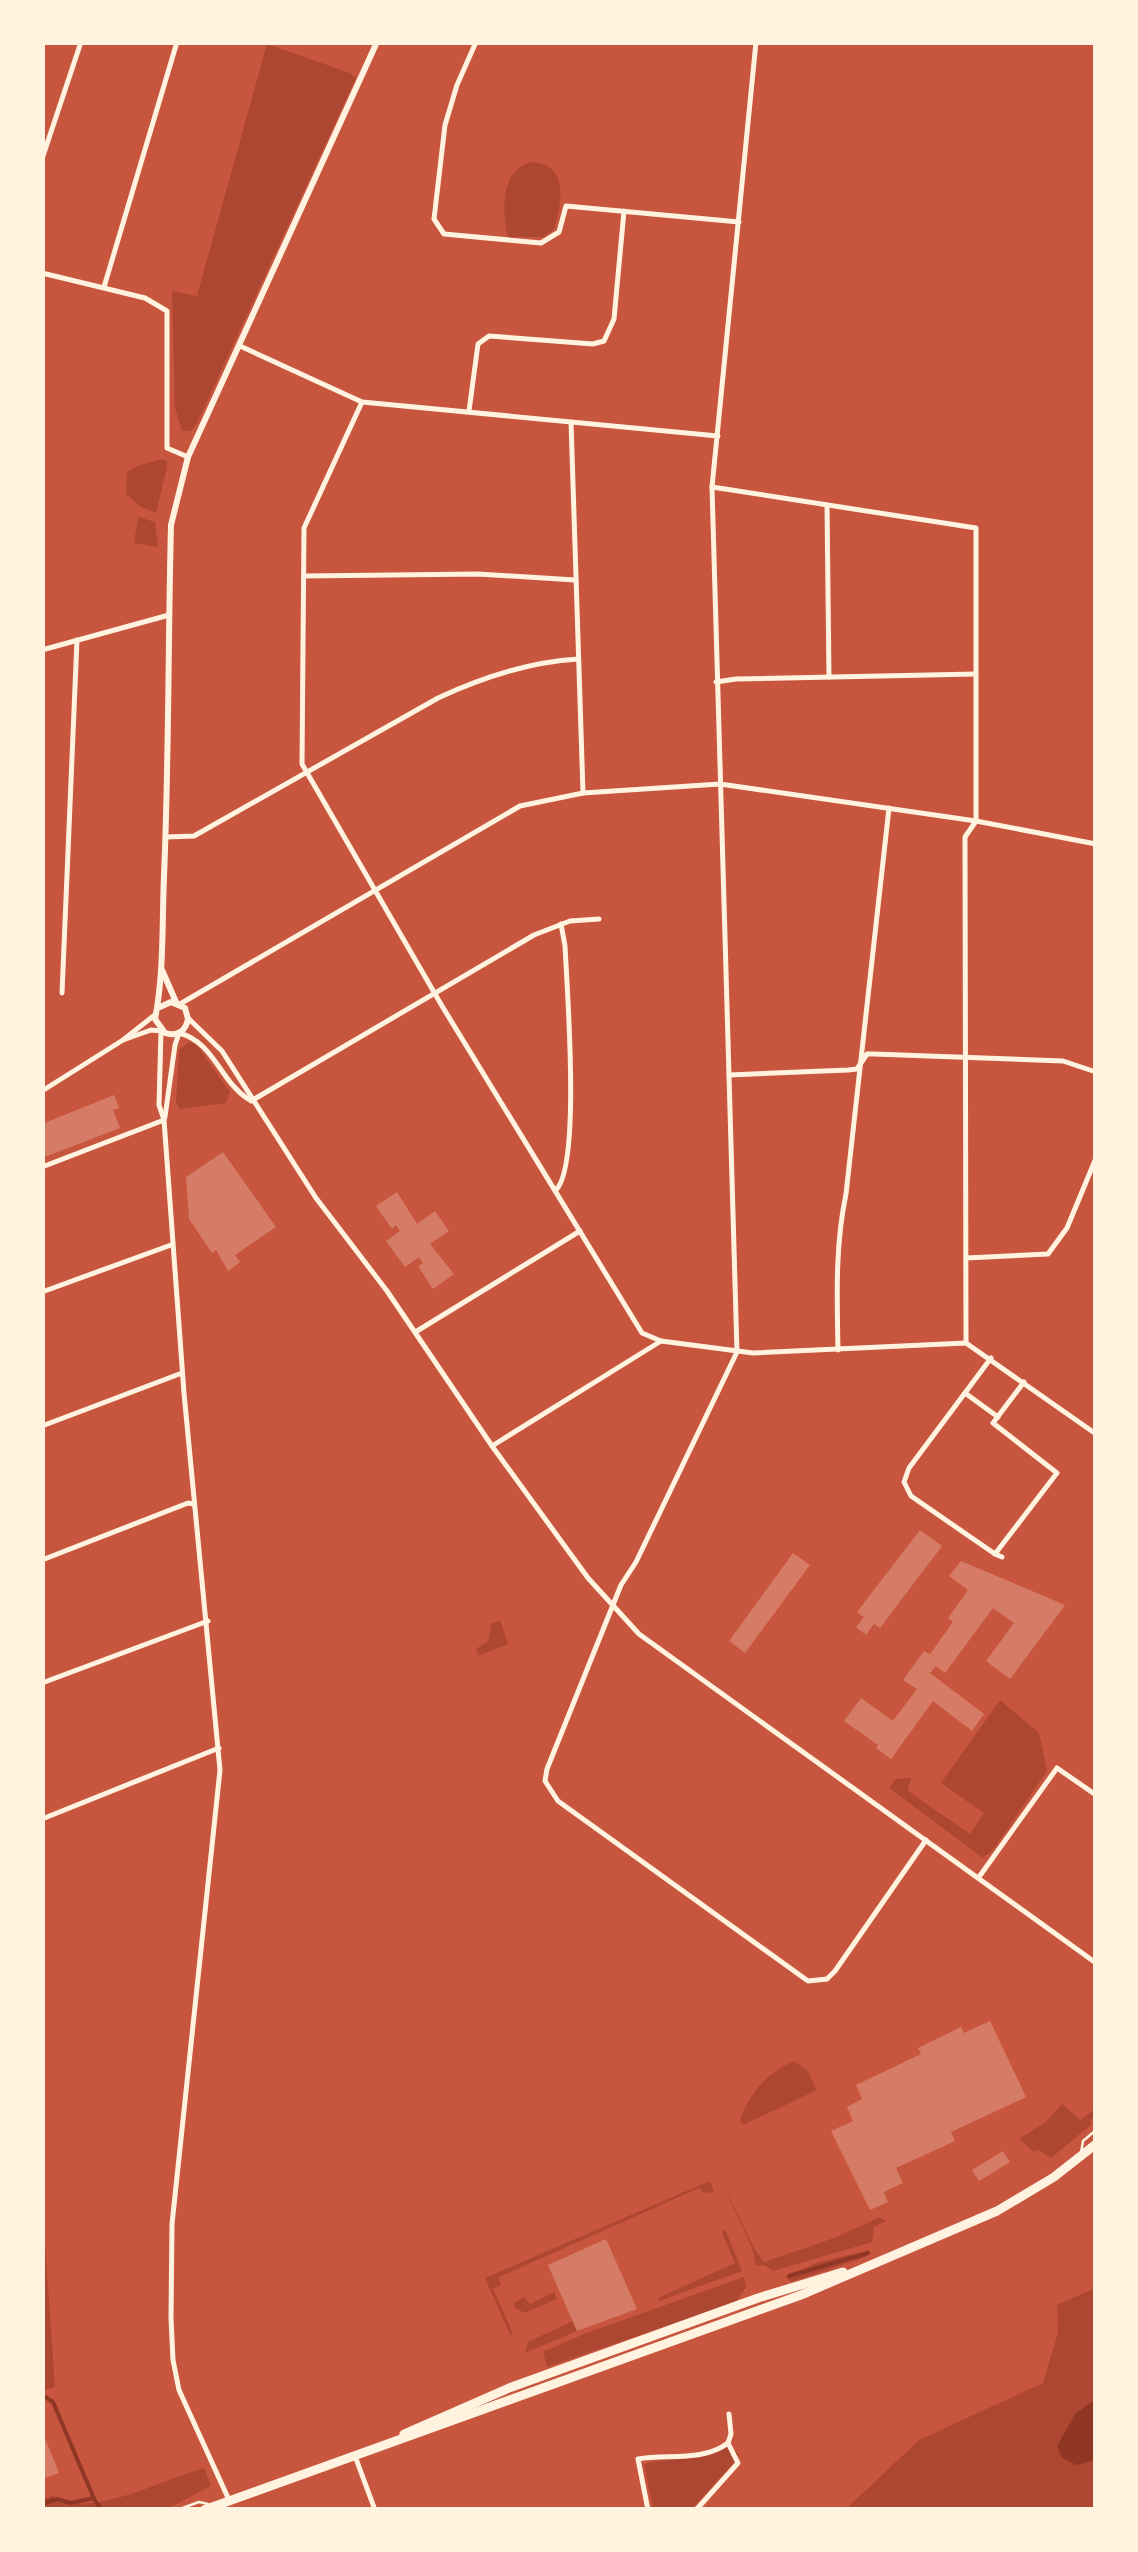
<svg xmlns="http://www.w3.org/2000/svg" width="1138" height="2552" viewBox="0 0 1138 2552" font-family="'DM Sans',sans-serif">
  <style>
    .green { fill: #ae4732 }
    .water { fill: #8f3625 }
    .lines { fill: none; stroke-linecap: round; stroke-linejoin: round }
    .stream { stroke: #8f3625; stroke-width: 4 }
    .building { fill: #d67c66 }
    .service { stroke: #fff3e0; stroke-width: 2.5 }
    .minor { stroke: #fff3e0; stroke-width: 5 }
    .tertiary { stroke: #fff3e0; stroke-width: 6 }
    .trunk { stroke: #fff3e0; stroke-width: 9 }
  </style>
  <rect width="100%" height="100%" fill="#c8553d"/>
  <g class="green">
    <path d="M 267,44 L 350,73 L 356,78 L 197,423 L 191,431 L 182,431 L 175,408 L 172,291 L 197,296 Z"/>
    <path d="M 533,162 C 569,165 562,204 554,229 L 543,237 L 508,237 C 501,211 501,167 533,162 Z"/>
    <path d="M 163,459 L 167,461 L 167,467 L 156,513 L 141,507 L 126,494 L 127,472 L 137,466 Z"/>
    <path d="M 138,517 L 155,522 L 158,547 L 134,543 Z"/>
    <path d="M 189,1042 L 196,1044 L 230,1092 L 226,1103 L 179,1109 L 176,1102 L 179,1050 Z"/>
    <path d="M 500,1620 L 508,1644 L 478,1656 L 476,1649 L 488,1641 L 491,1624 Z"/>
    <path d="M 1000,1700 L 1039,1733 L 1047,1771 L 993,1850 L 983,1858 L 889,1788 L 896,1779 L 911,1778 L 908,1791 L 970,1834 L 984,1813 L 941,1783 Z"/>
    <path d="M 794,2061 L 807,2070 L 817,2090 L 743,2125 L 740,2120 C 750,2093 767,2073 794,2061 Z"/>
    <path d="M 1062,2104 L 1080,2120 L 1095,2109 L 1095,2116 L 1090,2122 L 1092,2124 L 1051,2158 L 1038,2150 L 1034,2152 L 1019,2139 L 1046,2122 Z"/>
    <path d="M 720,2177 L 754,2248 L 764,2262 L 837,2237 L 880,2217 L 886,2221 L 874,2227 L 872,2242 L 773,2271 L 764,2265 L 756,2266 L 752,2248 Z"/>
    <path d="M 710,2181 L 714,2192 L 703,2193 L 699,2188 L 499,2277 L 501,2285 L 493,2289 L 512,2331 L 511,2337 L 485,2278 Z"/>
    <path d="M 42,2201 L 55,2387 L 43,2390 L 42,2390 Z"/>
    <path d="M 725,2229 L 742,2271 L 659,2301 L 658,2298 L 735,2263 L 722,2233 Z"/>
    <path d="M 870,2250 L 866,2257 L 791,2282 L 786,2277 L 819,2262 Z"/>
    <path d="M 744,2277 L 746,2287 L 736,2302 L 547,2367 L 543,2352 L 584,2334 Z"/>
    <path d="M 1095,2288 L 1095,2509 L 845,2510 L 919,2440 L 1043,2383 L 1058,2333 L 1057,2305 Z"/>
    <path d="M 554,2292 L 557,2299 L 525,2313 L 515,2308 L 514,2303 L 524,2297 L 530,2304 Z"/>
    <path d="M 573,2321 L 577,2331 L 525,2353 L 528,2342 Z"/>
    <path d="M 727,2446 L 739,2454 L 737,2459 L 692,2509 L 653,2509 L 644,2464 C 672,2455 702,2465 727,2446 Z"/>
    <path d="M 204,2468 L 211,2486 L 167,2509 L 43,2509 L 43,2499 L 54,2495 L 56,2501 C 105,2513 158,2481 204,2468 Z"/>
  </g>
  <path class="water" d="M 1095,2400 L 1095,2460 L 1077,2465 L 1062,2458 L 1057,2446 L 1076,2413 Z"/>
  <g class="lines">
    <g class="stream">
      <path d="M 789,2276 L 868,2253"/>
      <path d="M 42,2395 L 53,2402 L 95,2501 L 102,2510"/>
      <path d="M 42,2504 L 57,2499 L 71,2503 L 94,2498"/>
    </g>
  </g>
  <g class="building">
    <path d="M 114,1095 L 119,1108 L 113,1110 L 120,1128 L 42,1158 L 42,1124 Z"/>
    <path d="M 223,1152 L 276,1227 L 235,1255 L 240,1262 L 228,1271 L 216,1250 L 212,1253 L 189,1219 L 186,1177 Z"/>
    <path d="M 397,1192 L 417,1224 L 435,1211 L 449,1231 L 430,1244 L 454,1274 L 433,1289 L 418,1266 L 423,1263 L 419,1257 L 405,1267 L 386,1241 L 400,1231 L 396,1225 L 392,1229 L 376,1206 Z"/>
    <path d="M 920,1530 L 942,1546 L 880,1628 L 874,1624 L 866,1635 L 856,1627 L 864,1617 L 857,1612 Z"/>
    <path d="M 793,1553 L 810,1565 L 745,1653 L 729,1641 Z"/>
    <path d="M 961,1561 L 1065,1605 L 1010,1679 L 986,1661 L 1014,1623 L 993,1608 L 945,1673 L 936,1666 L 930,1673 L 984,1714 L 972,1731 L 933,1701 L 891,1759 L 876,1748 L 878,1745 L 844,1721 L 861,1698 L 893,1721 L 917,1689 L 903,1680 L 924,1651 L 930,1654 L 953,1622 L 948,1618 L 968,1590 L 949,1576 Z"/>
    <path d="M 990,2021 L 1026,2097 L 951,2132 L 955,2141 L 896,2168 L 903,2183 L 884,2192 L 888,2202 L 870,2210 L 831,2131 L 853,2121 L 847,2107 L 862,2099 L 856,2085 L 921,2054 L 918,2048 L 961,2027 L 964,2033 Z"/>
    <path d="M 1003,2151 L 1010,2162 L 979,2181 L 972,2170 Z"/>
    <path d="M 606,2239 L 637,2309 L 577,2331 L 548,2265 Z"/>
    <path d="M 42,2431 L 59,2473 L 42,2479 Z"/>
  </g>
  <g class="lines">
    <g class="service">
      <path d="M 1081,2153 L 1083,2141 L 1096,2130"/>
      <path d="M 177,2510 L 199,2502 L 208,2504"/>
    </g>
    <g class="minor">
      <path d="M 476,42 L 457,85 L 445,125 L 434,219 L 444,234 L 541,243 L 559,232 L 566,206 L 739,222"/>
      <path d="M 756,42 L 712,487 L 737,1352 L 636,1562 L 621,1585 L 547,1769 L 545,1781 L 558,1801 L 808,1981 L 827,1979 L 835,1971 L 926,1840"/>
      <path d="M 42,159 L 81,42"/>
      <path d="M 42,273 L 145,298 L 167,311 L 167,448 L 188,457"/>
      <path d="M 104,287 L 177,42"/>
      <path d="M 240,346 L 362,402 L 718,436"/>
      <path d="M 362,402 L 304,528 L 302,764 L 442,1006 L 642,1333 L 661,1341"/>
      <path d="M 469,411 L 478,344 L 489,336 L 593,344 L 604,341 L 614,319 L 624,211"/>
      <path d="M 571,422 L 583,793"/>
      <path d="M 712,487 L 976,528 L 976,821 L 965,837 L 966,1343"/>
      <path d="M 827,505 L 829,677"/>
      <path d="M 304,576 L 478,574 L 575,580"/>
      <path d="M 42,650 L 169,615"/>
      <path d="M 716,682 L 736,679 L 976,674"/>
      <path d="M 166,837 L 194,836 L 438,698 C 483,677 529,662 578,659"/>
      <path d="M 62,993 L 77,640"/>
      <path d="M 180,1004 L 520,806 L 583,793 L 720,784 L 976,821 L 1096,844"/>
      <path d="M 189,1019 L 222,1051 L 316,1198 L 387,1291 L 492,1446 L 588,1578 L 639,1634 L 1096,1963"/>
      <path d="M 123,1040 L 151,1030 L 161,1031 L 159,1105 L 164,1120 L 184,1393 L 220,1770 L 172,2224 L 171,2318 L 173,2360 L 179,2390 L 229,2500"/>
      <path d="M 729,1075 L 848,1070 L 857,1069 L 867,1054 L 874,1054 L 1063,1061 L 1096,1072"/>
      <path d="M 42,1091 L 123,1040 L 156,1014"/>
      <path d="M 251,1101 L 534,935 L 570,921 L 599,919"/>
      <path d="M 165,1117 L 175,1045 L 179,1033 C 214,1042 220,1081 248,1099"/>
      <path d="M 42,1167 L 164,1120"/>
      <path d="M 556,1190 C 581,1165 567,990 565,946 L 561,924"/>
      <path d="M 966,1258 L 1048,1254 L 1067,1228 L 1096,1158"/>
      <path d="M 42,1292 L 171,1245"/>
      <path d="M 417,1331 L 580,1231"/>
      <path d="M 838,1350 C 837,1297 835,1246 846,1194 L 889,808"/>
      <path d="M 991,1358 L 909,1468 L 904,1482 L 911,1496 L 995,1554"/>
      <path d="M 965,1393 L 998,1417"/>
      <path d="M 42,1426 L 182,1373"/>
      <path d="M 492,1446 L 661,1341 L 753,1353 L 966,1343 L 1096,1434"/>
      <path d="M 1002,1557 L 995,1554 L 1057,1473 L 993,1423 L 1024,1382"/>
      <path d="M 42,1560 L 188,1503 L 194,1504"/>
      <path d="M 42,1683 L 208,1621"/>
      <path d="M 42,1819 L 219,1748"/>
      <path d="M 979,1877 L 1057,1768 L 1096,1795"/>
      <path d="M 355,2456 L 375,2510"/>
      <path d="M 648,2510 L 638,2459 C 667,2454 703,2462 728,2443"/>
      <path d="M 696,2510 L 738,2463 L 728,2443 L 731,2434 L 729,2414"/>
    </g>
    <g class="tertiary">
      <path d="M 162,970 L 176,1002"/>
      <path d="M 160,1007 L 171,1002 L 185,1008 L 188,1019 C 186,1031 177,1037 165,1033 L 155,1019 C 164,974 162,923 164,876 C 169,759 168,642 171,525 L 188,457 L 377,42"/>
    </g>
    <g class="trunk">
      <path d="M 404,2434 L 509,2388 L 758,2298 L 843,2272"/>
      <path d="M 204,2510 L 801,2295 L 997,2211 L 1054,2177 L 1096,2144"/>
    </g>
  </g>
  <rect width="1138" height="2552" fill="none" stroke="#fff3e0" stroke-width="90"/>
</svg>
